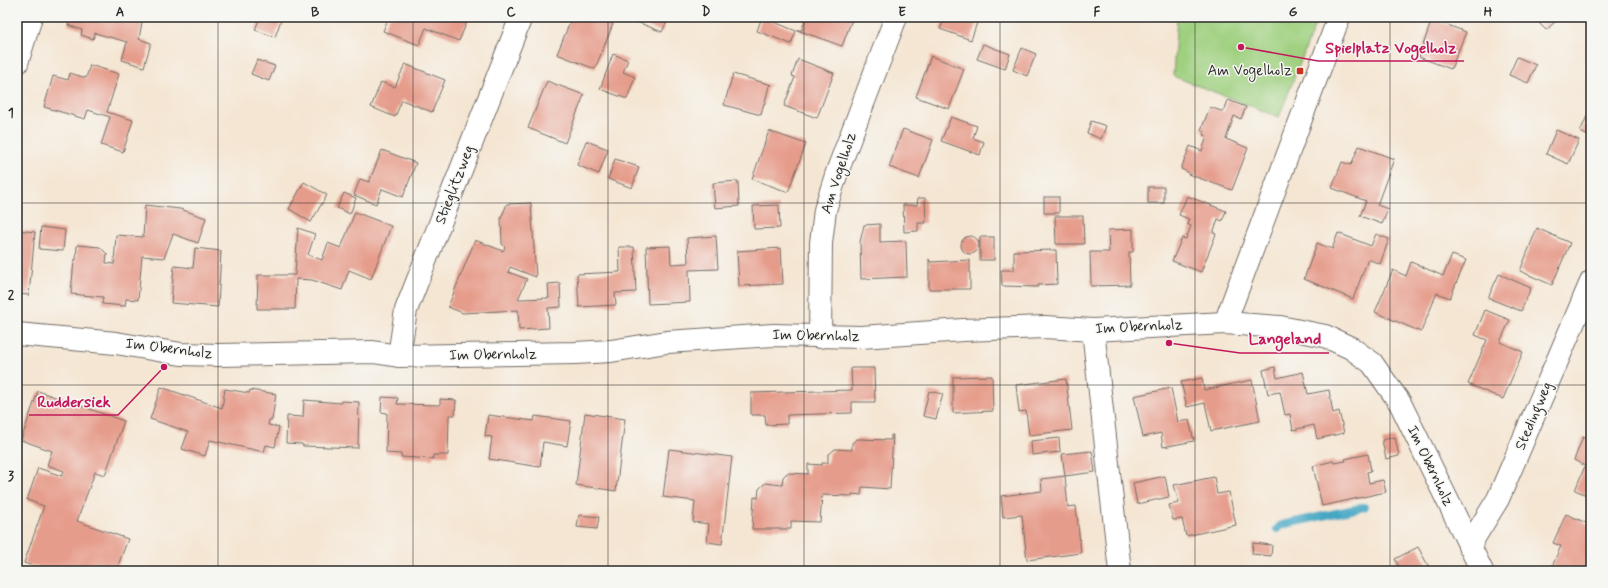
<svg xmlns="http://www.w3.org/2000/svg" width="1608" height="588" viewBox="0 0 1608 588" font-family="Mynerve,sans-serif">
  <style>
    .green { fill: #9fd07f; stroke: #657e55 }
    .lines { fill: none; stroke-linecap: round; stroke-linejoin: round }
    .stream { stroke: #44a7c4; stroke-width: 8 }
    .building { fill: #e69c8b }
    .minor-casing { stroke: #726c66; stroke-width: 24 }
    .minor { stroke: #fff; stroke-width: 22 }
    .grid { fill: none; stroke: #2b2b2b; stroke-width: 1; stroke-opacity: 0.55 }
    .poi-dot { fill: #c8321e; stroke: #f6f6f2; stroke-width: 1.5 }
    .labels { text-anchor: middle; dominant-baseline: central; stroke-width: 3; stroke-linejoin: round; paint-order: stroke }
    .poi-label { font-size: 15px; fill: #2b2b2b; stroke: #f6f6f2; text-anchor: end }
    .street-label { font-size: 15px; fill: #2b2b2b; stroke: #f6f6f2 }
    .leader { fill: none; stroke: #c2185b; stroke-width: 1.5 }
    .callout-dot { fill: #c2185b; stroke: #f6f6f2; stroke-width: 1.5 }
    .callout-label { font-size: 16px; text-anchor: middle; font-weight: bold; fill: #c2185b; stroke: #f6f6f2; stroke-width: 3; stroke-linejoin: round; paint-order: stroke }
    .neatline { fill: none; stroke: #2b2b2b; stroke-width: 1.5 }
    .grid-label { font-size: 13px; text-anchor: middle; font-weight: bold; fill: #2b2b2b }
  </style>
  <rect width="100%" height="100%" fill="#f6f6f2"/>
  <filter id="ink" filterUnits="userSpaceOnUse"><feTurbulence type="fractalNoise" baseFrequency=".025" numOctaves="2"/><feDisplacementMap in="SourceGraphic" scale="8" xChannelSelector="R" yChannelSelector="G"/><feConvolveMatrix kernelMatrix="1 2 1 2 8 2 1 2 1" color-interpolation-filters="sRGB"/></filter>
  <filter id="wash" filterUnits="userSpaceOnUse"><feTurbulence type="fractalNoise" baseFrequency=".012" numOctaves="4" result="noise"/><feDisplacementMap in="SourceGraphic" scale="16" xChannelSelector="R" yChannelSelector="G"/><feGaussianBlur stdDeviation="0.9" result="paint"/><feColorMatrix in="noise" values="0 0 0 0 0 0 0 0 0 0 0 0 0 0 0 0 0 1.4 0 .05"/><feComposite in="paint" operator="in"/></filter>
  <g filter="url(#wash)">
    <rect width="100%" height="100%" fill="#f5e6d3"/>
    <path class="green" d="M 1177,17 L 1318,17 L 1279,117 L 1173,76 Z"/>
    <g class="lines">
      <path class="stream" d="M 1277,529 L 1281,525 L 1364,507"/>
    </g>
    <g id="blocks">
      <g class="building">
        <path d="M 70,17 L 143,17 L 139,39 L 151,43 L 144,67 L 122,60 L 127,42 L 95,33 L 93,39 L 81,35 L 82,30 L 68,25 Z"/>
        <path d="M 260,17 L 282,17 L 275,37 L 255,30 Z"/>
        <path d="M 389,17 L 469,17 L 459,41 L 426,28 L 419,45 L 383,31 Z"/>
        <path d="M 572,17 L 594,17 L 613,24 L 595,69 L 557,54 Z"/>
        <path d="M 625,17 L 663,17 L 668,19 L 662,32 Z"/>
        <path d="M 762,17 L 796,31 L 791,44 L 757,31 Z"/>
        <path d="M 806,17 L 853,17 L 842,46 L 797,30 L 802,30 Z"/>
        <path d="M 945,17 L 979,17 L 971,40 L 940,29 Z"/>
        <path d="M 1537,17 L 1556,17 L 1558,19 L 1546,30 L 1535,19 Z"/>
        <path d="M 1432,19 L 1466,32 L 1451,69 L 1419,57 Z"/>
        <path d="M 983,44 L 1010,54 L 1005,69 L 977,59 Z"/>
        <path d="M 1022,48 L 1036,54 L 1027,76 L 1013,70 Z"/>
        <path d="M 613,54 L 628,60 L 623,72 L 635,77 L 627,99 L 600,89 Z"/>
        <path d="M 931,56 L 964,69 L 949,109 L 916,97 Z"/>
        <path d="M 1517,57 L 1536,65 L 1528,83 L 1509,75 Z"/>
        <path d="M 798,59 L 834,73 L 817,118 L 784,106 L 795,77 L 792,76 Z"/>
        <path d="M 257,60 L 275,66 L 269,81 L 251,74 Z"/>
        <path d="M 405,64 L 445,80 L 432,112 L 402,100 L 395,117 L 371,107 L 381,82 L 395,87 Z"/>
        <path d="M 90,65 L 119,74 L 107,112 L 133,120 L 123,152 L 101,145 L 110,117 L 88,110 L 85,119 L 44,107 L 53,76 L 68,80 L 70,73 L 86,78 Z"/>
        <path d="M 733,74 L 772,85 L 769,86 L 765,102 L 766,104 L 764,103 L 761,115 L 724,105 Z"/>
        <path d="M 547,81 L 584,95 L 565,143 L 528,128 Z"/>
        <path d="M 1228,100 L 1246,107 L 1241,119 L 1234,116 L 1226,139 L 1248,148 L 1232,190 L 1188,174 L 1188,172 L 1181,169 L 1190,146 L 1202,151 L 1207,136 L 1203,135 L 1204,132 L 1201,130 L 1210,107 L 1224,112 Z"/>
        <path d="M 1591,107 L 1591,137 L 1580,132 Z"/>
        <path d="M 951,117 L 977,126 L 973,138 L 984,142 L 980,155 L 941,141 Z"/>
        <path d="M 1091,121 L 1106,126 L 1101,139 L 1087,133 Z"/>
        <path d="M 903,129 L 933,140 L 919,178 L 889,167 Z"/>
        <path d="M 1556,130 L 1579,140 L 1568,164 L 1546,154 Z"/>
        <path d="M 769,131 L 806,144 L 788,192 L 752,179 Z"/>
        <path d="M 586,141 L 608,149 L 599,174 L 577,165 Z"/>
        <path d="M 1359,146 L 1394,159 L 1377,205 L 1388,209 L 1382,224 L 1360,216 L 1366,201 L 1332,188 L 1342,162 L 1351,165 Z"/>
        <path d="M 382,150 L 416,163 L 403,197 L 382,189 L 376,204 L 354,195 L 360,179 L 369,182 Z"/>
        <path d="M 615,159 L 639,167 L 632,188 L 608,179 Z"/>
        <path d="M 738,181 L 739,206 L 715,208 L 713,183 Z"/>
        <path d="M 304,182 L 327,195 L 311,222 L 289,209 Z"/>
        <rect x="1148" y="187" width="16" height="16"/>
        <path d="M 344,193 L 356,198 L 350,214 L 337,208 Z"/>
        <path d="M 1187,196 L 1226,211 L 1222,221 L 1218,219 L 1213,233 L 1216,234 L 1201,272 L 1172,261 L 1182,238 L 1186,239 L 1191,226 L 1187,224 L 1189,219 L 1179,215 Z"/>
        <rect x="1044" y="197" width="15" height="16"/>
        <path d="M 918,198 L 925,198 L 926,223 L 918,223 L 918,231 L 904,232 L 903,205 L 917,205 Z"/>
        <path d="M 531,203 L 536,277 L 510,267 L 508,272 L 527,279 L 518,299 L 521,299 L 549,298 L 548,284 L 560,283 L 561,307 L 548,308 L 549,328 L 519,330 L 518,310 L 463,313 L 448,307 L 475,240 L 503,251 L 505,247 L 502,244 L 501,218 L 507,204 Z"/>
        <path d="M 145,205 L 180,209 L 206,218 L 198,243 L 173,234 L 164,258 L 142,256 L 138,300 L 126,299 L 125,306 L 102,304 L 103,297 L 71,294 L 74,260 L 76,260 L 77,245 L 100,247 L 107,254 L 106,263 L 114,264 L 116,235 L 143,237 Z"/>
        <path d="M 779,205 L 780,228 L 754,229 L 753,206 Z"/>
        <path d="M 355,212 L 391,226 L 371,279 L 349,270 L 342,290 L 312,280 L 296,279 L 295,309 L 257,309 L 258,275 L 295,275 L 298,228 L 315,234 L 308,255 L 322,260 L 328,243 L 341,248 Z"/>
        <path d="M 1055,216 L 1083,216 L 1084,244 L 1056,244 Z"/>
        <path d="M 880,224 L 880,242 L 906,241 L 907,277 L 861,279 L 860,242 L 864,225 Z"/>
        <path d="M 41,227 L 65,230 L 63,251 L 39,249 Z"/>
        <path d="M 1537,228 L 1570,243 L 1552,285 L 1520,271 Z"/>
        <path d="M 1133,229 L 1133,252 L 1129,252 L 1130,285 L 1091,286 L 1090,252 L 1109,252 L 1108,230 Z"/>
        <path d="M 17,230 L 35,232 L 29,295 L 17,294 Z"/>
        <path d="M 1338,233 L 1371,246 L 1376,234 L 1389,239 L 1380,264 L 1368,259 L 1353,299 L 1304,279 L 1317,243 L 1332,249 Z"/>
        <circle cx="970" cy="245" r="9"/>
        <path d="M 716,236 L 718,269 L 689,270 L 690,302 L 648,304 L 646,247 L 670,246 L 671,264 L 688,263 L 687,238 Z"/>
        <rect x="980" y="237" width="14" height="23"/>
        <path d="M 619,247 L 634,247 L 636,292 L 615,293 L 616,305 L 579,307 L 577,274 L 620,272 Z"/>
        <path d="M 195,248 L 221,251 L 218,307 L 171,303 L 174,266 L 193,268 Z"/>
        <path d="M 781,248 L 783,284 L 739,286 L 737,251 Z"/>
        <path d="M 1056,250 L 1057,284 L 1038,285 L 1038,287 L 1002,286 L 1001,270 L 1014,270 L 1014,251 Z"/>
        <path d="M 1452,255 L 1466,260 L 1450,298 L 1437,293 L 1421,332 L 1375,312 L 1393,270 L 1406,276 L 1411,262 L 1443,276 Z"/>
        <path d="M 929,259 L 930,262 L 970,260 L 970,289 L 929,289 Z"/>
        <path d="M 1499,274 L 1531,288 L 1521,311 L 1488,298 Z"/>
        <path d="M 1485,310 L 1510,320 L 1500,342 L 1523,352 L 1503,399 L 1468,384 L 1487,340 L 1475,335 Z"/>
        <path d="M 1275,367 L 1277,378 L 1303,372 L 1308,394 L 1329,390 L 1333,413 L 1339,411 L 1344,433 L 1317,439 L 1314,425 L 1293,430 L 1290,414 L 1285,415 L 1280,392 L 1268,394 L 1263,370 Z"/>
        <path d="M 851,368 L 874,368 L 875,402 L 852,402 L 852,413 L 787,415 L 787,424 L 766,425 L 765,415 L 751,415 L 751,393 L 852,390 Z"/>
        <path d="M 992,376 L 993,411 L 953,413 L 953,377 Z"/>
        <path d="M 1202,378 L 1204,390 L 1252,380 L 1260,421 L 1211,431 L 1205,403 L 1187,407 L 1181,382 Z"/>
        <path d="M 1066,379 L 1072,430 L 1029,435 L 1026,411 L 1019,412 L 1016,385 Z"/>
        <path d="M 161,387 L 222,408 L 225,389 L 249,393 L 250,390 L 276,394 L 272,420 L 269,420 L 268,425 L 279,427 L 275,447 L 266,445 L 264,452 L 210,440 L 205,456 L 182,449 L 188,432 L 150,419 Z"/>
        <path d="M 1171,388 L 1178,422 L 1189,420 L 1194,441 L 1163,447 L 1161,433 L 1143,437 L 1134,396 Z"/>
        <path d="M 38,391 L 124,421 L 105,475 L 95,472 L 77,521 L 128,539 L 116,571 L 42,571 L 43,569 L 24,563 L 44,506 L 27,500 L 38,468 L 62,476 L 64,471 L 47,465 L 52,451 L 21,440 Z"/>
        <path d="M 929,391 L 943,394 L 936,419 L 923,416 Z"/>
        <path d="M 382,397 L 398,398 L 397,404 L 440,405 L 440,399 L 456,400 L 455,415 L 449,415 L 448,455 L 433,455 L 433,459 L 401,457 L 401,454 L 386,453 L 387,413 L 381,412 Z"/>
        <path d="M 304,400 L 341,403 L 341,401 L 359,402 L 358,448 L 303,446 L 302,444 L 286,443 L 287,416 L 303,417 Z"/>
        <path d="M 585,413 L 625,419 L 616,491 L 576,485 Z"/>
        <path d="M 488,415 L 534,421 L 535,416 L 571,421 L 567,446 L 543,442 L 540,467 L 489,459 L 492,437 L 485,436 Z"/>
        <path d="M 891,435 L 893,435 L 890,489 L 862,487 L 861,495 L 852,494 L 852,496 L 822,495 L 820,522 L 791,521 L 791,529 L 752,529 L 754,497 L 758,498 L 759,489 L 765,483 L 782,485 L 783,477 L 787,473 L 808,474 L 808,464 L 822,465 L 822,463 L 828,463 L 828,455 L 835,449 L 852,450 L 852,443 L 857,439 L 891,440 Z"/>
        <path d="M 1395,437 L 1399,456 L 1386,459 L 1382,440 Z"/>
        <path d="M 1583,437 L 1591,440 L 1591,497 L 1575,490 L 1585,466 L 1574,460 Z"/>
        <path d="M 1059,438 L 1060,452 L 1032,455 L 1031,441 Z"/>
        <path d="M 669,449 L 732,457 L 722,544 L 707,542 L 709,524 L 693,522 L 695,501 L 663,497 Z"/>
        <path d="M 1092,451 L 1095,472 L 1065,476 L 1068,507 L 1076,506 L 1081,553 L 1027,560 L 1022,515 L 1003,517 L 1001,496 L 1042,491 L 1041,479 L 1065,476 L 1062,454 Z"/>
        <path d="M 1368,454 L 1371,471 L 1367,472 L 1369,483 L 1383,480 L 1386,492 L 1322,506 L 1313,466 L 1333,461 L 1334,463 L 1346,461 L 1345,459 Z"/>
        <path d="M 1165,476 L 1169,497 L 1137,504 L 1133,483 Z"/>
        <path d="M 1214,477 L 1217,494 L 1229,492 L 1236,525 L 1186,536 L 1182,519 L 1173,520 L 1169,505 L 1179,503 L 1174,485 Z"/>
        <path d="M 1566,514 L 1591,525 L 1591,571 L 1550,571 L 1561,546 L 1553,543 Z"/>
        <path d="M 579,515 L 599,517 L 597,529 L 577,527 Z"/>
        <path d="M 1253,543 L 1272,545 L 1271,556 L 1252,554 Z"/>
        <path d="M 1418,547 L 1431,571 L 1401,571 L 1395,559 Z"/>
      </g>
    </g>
  </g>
  <g filter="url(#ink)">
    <use href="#blocks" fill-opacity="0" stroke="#726c66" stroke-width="1"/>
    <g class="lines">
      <g class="minor-casing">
        <g id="minor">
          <path d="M 17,63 L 31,17"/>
          <path d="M 1225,323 L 1339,17"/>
          <path d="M 1093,330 L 1120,571"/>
          <path d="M 17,334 L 116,343 L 181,354 L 219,355 L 373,352 L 399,356 L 575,353 L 611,351 L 667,342 L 773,335 L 861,337 L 963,330 L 1045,327 L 1093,330 L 1225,323 L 1280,327 L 1325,336 L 1351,348 L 1372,363 L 1400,403 L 1482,571"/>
          <path d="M 820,337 L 821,243 L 825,210 L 837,172 L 896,17"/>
          <path d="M 399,356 L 406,310 L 521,17"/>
          <path d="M 1469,546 L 1498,499 L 1591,282"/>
        </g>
      </g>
      <use href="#minor" class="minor"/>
    </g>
  </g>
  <path class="grid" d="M 218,17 L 218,571M 413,17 L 413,571M 608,17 L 608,571M 804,17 L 804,571M 1000,17 L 1000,571M 1195,17 L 1195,571M 1390,17 L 1390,571M 17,203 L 1591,203M 17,385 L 1591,385"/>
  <rect class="poi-dot" x="1296" y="67" width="8" height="8" rx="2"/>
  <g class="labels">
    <g class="poi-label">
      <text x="1292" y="71">Am Vogelholz</text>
    </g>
    <g class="street-label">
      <text transform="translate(839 173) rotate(-72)">Am Vogelholz</text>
      <text transform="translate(455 185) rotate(-69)">Stieglitzweg</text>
      <text transform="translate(1139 327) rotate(-3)">Im Obernholz</text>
      <text transform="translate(816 336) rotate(1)">Im Obernholz</text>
      <text transform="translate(169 349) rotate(7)">Im Obernholz</text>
      <text transform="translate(493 355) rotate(-1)">Im Obernholz</text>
      <text transform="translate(1534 416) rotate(-67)">Stedingweg</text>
      <text transform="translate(1430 466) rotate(64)">Im Obernholz</text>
    </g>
  </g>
  <path class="leader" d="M1241 47L1318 61H1464M1169 343L1240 353H1329M164 367L118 415H29"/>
  <g class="callout-dot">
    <circle cx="1241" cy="47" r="4"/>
    <circle cx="1169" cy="343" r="4"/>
    <circle cx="164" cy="367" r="4"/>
  </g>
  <g class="callout-label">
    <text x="1391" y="53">Spielplatz Vogelholz</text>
    <text x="1285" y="344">Langeland</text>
    <text x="74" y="407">Ruddersiek</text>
  </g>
  <rect width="1608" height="588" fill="none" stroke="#f6f6f2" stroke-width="44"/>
  <rect x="22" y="22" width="1564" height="544" class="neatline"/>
  <g class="grid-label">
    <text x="120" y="16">A</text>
    <text x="315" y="16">B</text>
    <text x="511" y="16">C</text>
    <text x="706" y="16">D</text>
    <text x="902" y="16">E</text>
    <text x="1097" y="16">F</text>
    <text x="1293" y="16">G</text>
    <text x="1488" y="16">H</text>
    <text x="11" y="117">1</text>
    <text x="11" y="299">2</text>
    <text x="11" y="480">3</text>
  </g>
</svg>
